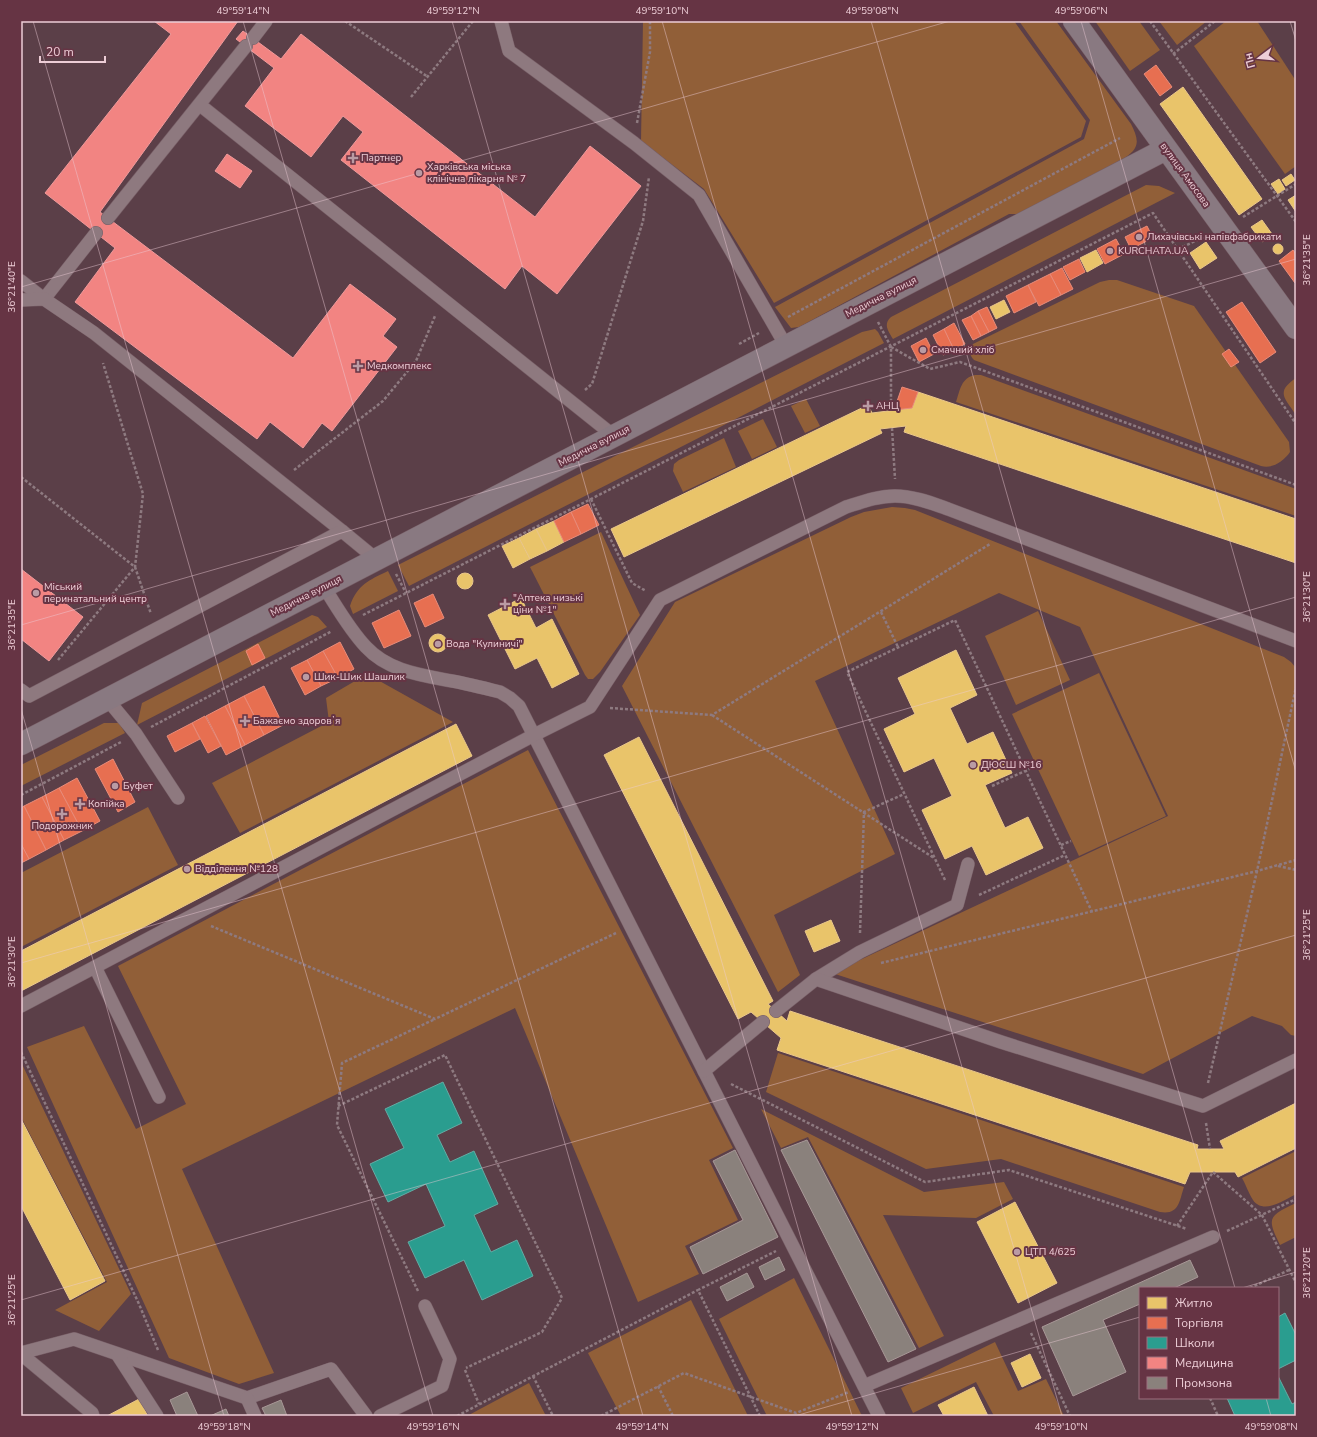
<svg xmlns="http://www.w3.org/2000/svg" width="1317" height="1437" viewBox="0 0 1317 1437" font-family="'Nunito Sans',sans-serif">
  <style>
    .green { fill: #915f38 }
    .homes { fill: #e9c46a; stroke: #eac78a }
    .shops { fill: #e76f51; stroke: #e98b79 }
    .schools { fill: #2a9d8f; stroke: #64aba4 }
    .health { fill: #f28482; stroke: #f09a9b }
    .industry { fill: #8a817c; stroke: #a89897 }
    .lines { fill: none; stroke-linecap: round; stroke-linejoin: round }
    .lane-casing { stroke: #775e66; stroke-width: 14 }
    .secondary-casing { stroke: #775e66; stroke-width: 23 }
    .path { stroke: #8e7a80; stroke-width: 2.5; stroke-dasharray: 3 2; stroke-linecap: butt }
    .lane { stroke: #8e797f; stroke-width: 13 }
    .secondary { stroke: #897981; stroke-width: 22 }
    .ticks { fill: none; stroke: #edcdd6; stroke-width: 1; stroke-opacity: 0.45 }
    .poi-dot { fill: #ba9ba4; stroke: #663444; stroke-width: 1.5 }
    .labels { text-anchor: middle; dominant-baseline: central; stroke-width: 4; stroke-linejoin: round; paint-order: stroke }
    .poi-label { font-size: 10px; fill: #edcdd6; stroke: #663444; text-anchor: start }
    .street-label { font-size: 10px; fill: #edcdd6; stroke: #663444 }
    .neatline { fill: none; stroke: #edcdd6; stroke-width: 1.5 }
    .ticks-label { font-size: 10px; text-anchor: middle; fill: #edcdd6 }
  </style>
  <rect width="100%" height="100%" fill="#5b3f48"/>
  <g class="green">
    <path d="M 643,21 L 1014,21 L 1086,121 L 1081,137 L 774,303 L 704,189 L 641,141 Z"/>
    <path d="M 1019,21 L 1056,21 L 1131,124 C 1138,138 1141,147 1126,157 L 1021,214 L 1009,214 L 799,327 L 791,328 L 775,307 L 1084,139 L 1090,120 Z"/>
    <path d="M 1095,21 L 1139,21 L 1160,50 L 1130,71 Z"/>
    <path d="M 1159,21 L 1207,21 L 1177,45 Z"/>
    <path d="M 1226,21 L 1257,21 L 1296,81 L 1296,166 L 1285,174 L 1194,46 Z"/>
    <path d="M 1146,185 L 1159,186 L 1175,193 L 893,339 C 888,331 883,324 891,317 Z"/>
    <path d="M 1109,280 L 1117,280 L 1194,306 L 1289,442 L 1290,452 C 1283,462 1272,469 1261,466 L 974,360 C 969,355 969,350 973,344 L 1100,282 Z"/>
    <path d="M 875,329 L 878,332 L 884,343 L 409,586 L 398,565 L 862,332 Z"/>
    <path d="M 975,375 L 981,375 L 1296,489 L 1296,516 L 956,402 C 960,390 961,378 975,375 Z"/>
    <path d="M 1296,378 L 1296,415 C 1285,398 1275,392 1296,378 Z"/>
    <path d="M 806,399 L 820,426 L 805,433 L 791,406 Z"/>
    <path d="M 763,419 L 777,447 L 752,459 L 738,431 Z"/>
    <path d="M 724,438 L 736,467 L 683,492 L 673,471 L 674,464 L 679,460 Z"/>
    <path d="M 892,507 L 905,508 L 915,510 L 1284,657 L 1291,662 L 1296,668 L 1296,1036 L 1291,1035 L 1282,1026 L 1252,1016 L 1143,1074 L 832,973 L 1168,816 L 1080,627 L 999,593 L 815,681 L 895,854 L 774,915 L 800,975 L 778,992 L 622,686 L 675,602 L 851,517 L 864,512 Z"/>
    <path d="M 601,532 L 640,615 L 600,672 L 593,679 L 588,679 L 585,675 L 530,567 Z"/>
    <path d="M 388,571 L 398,591 L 353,614 L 350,606 C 357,585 369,580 388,571 Z"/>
    <path d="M 1038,611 L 1070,680 L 1016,705 L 985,636 Z"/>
    <path d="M 312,615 L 318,617 L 327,627 L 137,725 L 142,703 Z"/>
    <path d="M 1099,673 L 1166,816 L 1079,856 L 1012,714 Z"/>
    <path d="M 367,674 L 453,722 L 240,833 L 212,783 L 329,722 L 326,698 Z"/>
    <path d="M 104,723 L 119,723 L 125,733 L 21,786 L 21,765 Z"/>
    <path d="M 528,750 L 733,1148 L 709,1160 L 738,1220 L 685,1246 L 699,1274 L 638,1302 L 515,1008 L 182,1169 L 274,1373 L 239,1384 L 169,1358 L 27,1047 L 84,1026 L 136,1129 L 186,1104 L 118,966 Z"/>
    <path d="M 148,807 L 178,865 L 21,947 L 21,873 Z"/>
    <path d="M 778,1053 L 1184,1187 C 1179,1202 1179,1215 1160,1212 L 1001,1159 L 926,1169 L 766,1092 Z"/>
    <path d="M 21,1062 L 131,1294 L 99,1331 L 55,1310 L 107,1282 L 21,1117 Z"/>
    <path d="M 761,1109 L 924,1192 L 1004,1182 L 1013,1199 L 976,1218 L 883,1215 L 944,1336 L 919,1348 L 808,1137 L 781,1148 Z"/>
    <path d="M 1296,1151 L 1296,1194 C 1285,1200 1263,1215 1253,1200 C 1249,1194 1246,1185 1242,1178 Z"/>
    <path d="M 1296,1203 L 1296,1237 L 1280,1245 C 1266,1217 1269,1216 1296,1203 Z"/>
    <path d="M 794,1278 L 862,1416 L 767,1416 L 719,1319 Z"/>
    <path d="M 691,1300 L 748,1416 L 621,1416 L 588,1353 Z"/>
    <path d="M 995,1342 L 1018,1391 L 1046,1379 L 1064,1416 L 994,1416 L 976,1382 L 913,1413 L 901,1388 Z"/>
    <path d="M 529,1383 L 546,1416 L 467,1416 Z"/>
  </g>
  <g class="homes">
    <path d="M 1183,87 L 1262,199 L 1239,215 L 1160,104 Z"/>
    <path d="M 1291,174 L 1295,180 L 1286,186 L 1282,180 Z"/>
    <path d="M 1279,179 L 1285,189 L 1278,194 L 1271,184 Z"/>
    <path d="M 1296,195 L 1296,212 L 1288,200 Z"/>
    <path d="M 1262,220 L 1272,234 L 1262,242 L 1251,227 Z"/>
    <path d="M 1206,242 L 1217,258 L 1200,269 L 1190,253 Z"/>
    <circle cx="1278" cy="249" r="5"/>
    <path d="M 1096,250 L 1103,263 L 1087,272 L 1080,258 Z"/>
    <path d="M 1004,300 L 1010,312 L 996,319 L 990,307 Z"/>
    <path d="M 918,392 L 1296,519 L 1296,563 L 904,432 L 906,426 L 880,429 L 882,433 L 624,557 L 611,529 L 868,405 L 872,413 L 912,408 Z"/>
    <path d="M 554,521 L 564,542 L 547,551 L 536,529 Z"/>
    <path d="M 536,529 L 547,551 L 530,559 L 519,538 Z"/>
    <path d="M 519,538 L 530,559 L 513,568 L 502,546 Z"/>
    <circle cx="465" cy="581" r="8"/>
    <path d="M 521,598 L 536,628 L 552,619 L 579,674 L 552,688 L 537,658 L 515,669 L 488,615 Z"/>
    <circle cx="438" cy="643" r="9"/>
    <path d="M 956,650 L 977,695 L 950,708 L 967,744 L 993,732 L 1012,773 L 985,785 L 1005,828 L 1028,817 L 1043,848 L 986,875 L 972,846 L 945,859 L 922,810 L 952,796 L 934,758 L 904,772 L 884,729 L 915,714 L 898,678 Z"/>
    <path d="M 456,724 L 472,756 L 21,991 L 21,951 Z"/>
    <path d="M 639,737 L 773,1001 L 768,1004 L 787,1021 L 790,1011 L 1198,1145 L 1197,1149 L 1224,1149 L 1220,1141 L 1296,1103 L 1296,1148 L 1238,1177 L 1235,1172 L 1190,1172 L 1185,1184 L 777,1050 L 781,1038 L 751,1012 L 738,1019 L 604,755 Z"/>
    <path d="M 831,920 L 840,941 L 814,952 L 805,931 Z"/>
    <path d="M 21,1119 L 105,1281 L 70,1300 L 21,1206 Z"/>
    <path d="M 1015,1202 L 1057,1283 L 1018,1303 L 977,1222 Z"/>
    <path d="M 1030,1354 L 1041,1378 L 1022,1387 L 1011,1363 Z"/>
    <path d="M 974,1387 L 988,1416 L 944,1416 L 938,1405 Z"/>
    <path d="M 139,1399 L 148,1416 L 107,1416 Z"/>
  </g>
  <g class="shops">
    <path d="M 1156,65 L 1172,87 L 1160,96 L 1144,74 Z"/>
    <path d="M 1147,226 L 1153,238 L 1131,249 L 1125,237 Z"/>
    <path d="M 1116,239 L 1124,254 L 1105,264 L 1097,249 Z"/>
    <path d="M 1293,250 L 1296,254 L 1295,283 L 1279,261 Z"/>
    <path d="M 1079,259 L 1085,272 L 1070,280 L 1063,267 Z"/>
    <path d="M 1062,268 L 1073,289 L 1061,295 L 1050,274 Z"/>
    <path d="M 1050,274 L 1061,295 L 1039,306 L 1028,285 Z"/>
    <path d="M 1028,285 L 1036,302 L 1014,313 L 1006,296 Z"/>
    <path d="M 1242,302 L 1276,352 L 1260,363 L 1226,312 Z"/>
    <path d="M 987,307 L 997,328 L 989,332 L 978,311 Z"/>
    <path d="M 978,311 L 989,332 L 981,336 L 971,316 Z"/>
    <path d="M 971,316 L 981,336 L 973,340 L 962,320 Z"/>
    <path d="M 954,323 L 965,344 L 954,350 L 944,329 Z"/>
    <path d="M 944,329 L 954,350 L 943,355 L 933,335 Z"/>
    <path d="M 926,338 L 934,354 L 919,362 L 911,346 Z"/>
    <path d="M 1229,349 L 1239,362 L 1231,367 L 1222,354 Z"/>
    <path d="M 902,387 L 918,392 L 912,408 L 894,410 Z"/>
    <path d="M 588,504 L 599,525 L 581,534 L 571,512 Z"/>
    <path d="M 571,512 L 581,534 L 564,542 L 554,521 Z"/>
    <path d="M 433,594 L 444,618 L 425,627 L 414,603 Z"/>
    <path d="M 399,610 L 411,636 L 384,648 L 372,623 Z"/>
    <path d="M 340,642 L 354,669 L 338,678 L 323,651 Z"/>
    <path d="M 258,644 L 265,658 L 252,665 L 246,651 Z"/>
    <path d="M 323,651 L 338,678 L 321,686 L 307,660 Z"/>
    <path d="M 307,660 L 321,686 L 305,695 L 291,668 Z"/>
    <path d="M 264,686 L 283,725 L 264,735 L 244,696 Z"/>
    <path d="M 244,696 L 264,735 L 245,745 L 225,706 Z"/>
    <path d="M 225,706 L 245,745 L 226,755 L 206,716 Z"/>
    <path d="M 205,716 L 221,746 L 208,753 L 192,723 Z"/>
    <path d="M 192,723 L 200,739 L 175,752 L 167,736 Z"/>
    <path d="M 113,759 L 135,802 L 118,812 L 95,769 Z"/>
    <path d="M 77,778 L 100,821 L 82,831 L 59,788 Z"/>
    <path d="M 59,788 L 82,831 L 64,840 L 42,797 Z"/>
    <path d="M 42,797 L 64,840 L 46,850 L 24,806 Z"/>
    <path d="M 24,806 L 46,850 L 29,859 L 21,844 L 21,808 Z"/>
    <path d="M 21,844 L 29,859 L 21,863 Z"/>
  </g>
  <g class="schools">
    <path d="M 443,1082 L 462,1123 L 437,1135 L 450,1162 L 474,1151 L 498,1204 L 474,1215 L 491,1252 L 517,1240 L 533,1276 L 482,1300 L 464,1260 L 425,1278 L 408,1242 L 445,1226 L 426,1184 L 388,1202 L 370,1164 L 404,1148 L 385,1109 Z"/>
    <path d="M 1285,1313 L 1296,1335 L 1296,1360 L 1278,1369 L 1278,1317 Z"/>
    <path d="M 1278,1376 L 1292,1404 L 1296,1402 L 1296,1416 L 1235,1416 L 1227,1398 L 1278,1398 Z"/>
  </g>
  <g class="health">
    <path d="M 154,21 L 238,21 L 100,212 L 293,358 L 350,284 L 396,319 L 383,336 L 397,347 L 332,431 L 322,423 L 303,448 L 270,422 L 257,439 L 75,302 L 115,248 L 45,193 L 171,34 Z"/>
    <path d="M 243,31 L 281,59 L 301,34 L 535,217 L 590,146 L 641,186 L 557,294 L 522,266 L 505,289 L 341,160 L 363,132 L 343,116 L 311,157 L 245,106 L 274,68 L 236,39 Z"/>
    <path d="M 227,154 L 252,171 L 240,188 L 215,171 Z"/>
    <path d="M 21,569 L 83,617 L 49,661 L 21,639 Z"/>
  </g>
  <g class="industry">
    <path d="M 807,1140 L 916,1349 L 888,1362 L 781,1150 Z"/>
    <path d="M 735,1150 L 778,1237 L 703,1274 L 690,1247 L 743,1220 L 713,1161 Z"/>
    <path d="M 779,1257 L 785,1270 L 765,1280 L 759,1267 Z"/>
    <path d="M 1190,1260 L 1198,1277 L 1174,1288 L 1140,1288 L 1140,1304 L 1103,1320 L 1126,1372 L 1073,1396 L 1042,1327 Z"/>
    <path d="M 747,1273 L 754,1287 L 727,1301 L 720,1287 Z"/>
    <path d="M 187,1392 L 198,1416 L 177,1416 L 170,1400 Z"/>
    <path d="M 281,1400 L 287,1416 L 266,1416 L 262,1408 Z"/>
    <path d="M 226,1409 L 229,1416 L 210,1416 Z"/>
  </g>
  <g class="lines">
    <g class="lane-casing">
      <g id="lane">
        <path d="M 501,21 L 509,51 L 634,143 L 699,195 L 786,346"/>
        <path d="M 253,38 L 266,21"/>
        <path d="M 200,105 L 614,436"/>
        <path d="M 108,218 L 246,46"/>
        <path d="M 21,281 L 44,299 L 96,233"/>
        <path d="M 21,300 L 44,299 L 94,333 L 342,531"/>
        <path d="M 324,587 C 337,607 349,629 366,647 C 388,671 421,675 452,681 C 468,684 484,688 500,692 L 510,698 L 519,706 L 879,1416"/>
        <path d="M 21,690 L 29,696 L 342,531 L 376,559"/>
        <path d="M 107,699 L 136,734 L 178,798"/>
        <path d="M 95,967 L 159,1097"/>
        <path d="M 816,979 L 860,952 L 957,905 L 968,864"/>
        <path d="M 21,1006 L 534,735 L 590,707 L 660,600 L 846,507 C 862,502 878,496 895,496 C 913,496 931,503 948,509 L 1296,641"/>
        <path d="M 776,1011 L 816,979 L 1001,1042 L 1203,1106 L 1296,1060"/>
        <path d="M 704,1071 L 763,1022"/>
        <path d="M 21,1353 L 74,1339 L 247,1398 L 331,1369 L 366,1416"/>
        <path d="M 21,1354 L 92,1413 L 93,1416"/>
        <path d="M 117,1354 L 157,1416"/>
        <path d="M 864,1386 L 1213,1237"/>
        <path d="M 247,1398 L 255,1416"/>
        <path d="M 380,1416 L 442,1386 L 450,1359 L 425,1306"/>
      </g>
    </g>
    <g class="secondary-casing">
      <g id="secondary">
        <path d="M 1074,21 L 1296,328"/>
        <path d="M 21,744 L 1166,149"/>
      </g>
    </g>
    <g class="path">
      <path d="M 345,21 L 428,77"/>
      <path d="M 1150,21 L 1296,222"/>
      <path d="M 1173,54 L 1215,21"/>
      <path d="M 411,97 L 473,21"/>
      <path d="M 637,123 L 650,52 L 650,21"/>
      <path d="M 1243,217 L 1296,184"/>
      <path d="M 1178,249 L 1204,237"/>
      <path d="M 788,317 L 1120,138"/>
      <path d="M 878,322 L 891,347 L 891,411"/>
      <path d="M 739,344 L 759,333"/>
      <path d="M 891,347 L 930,369 L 960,362 L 1296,485"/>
      <path d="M 585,390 L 592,384 L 643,221 L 649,177"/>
      <path d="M 892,428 L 895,479"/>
      <path d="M 294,470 L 383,401 L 416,361 L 435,316"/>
      <path d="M 21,477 L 135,567 L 151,614"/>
      <path d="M 591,499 L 632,583 L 646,591"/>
      <path d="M 396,574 L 406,593"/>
      <path d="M 881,612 L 898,647"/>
      <path d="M 363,615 L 1153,213 L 1296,424"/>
      <path d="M 58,660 L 135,567 L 143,494 L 103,363"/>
      <path d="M 610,708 L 712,715 L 990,544"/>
      <path d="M 712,715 L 934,858"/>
      <path d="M 151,727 L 332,631"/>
      <path d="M 992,786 L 1036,766"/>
      <path d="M 21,795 L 121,742"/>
      <path d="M 1061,845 L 1071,841"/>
      <path d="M 1278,866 L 1296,870"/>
      <path d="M 945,880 L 847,672 L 955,620 L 1092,912"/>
      <path d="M 979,895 L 1065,855"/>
      <path d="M 211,926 L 435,1019 L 616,933"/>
      <path d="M 860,933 L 864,812 L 904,794"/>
      <path d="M 881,963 L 1257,871 L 1296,860"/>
      <path d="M 21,1052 L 139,1304 L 158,1350"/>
      <path d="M 1208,1083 L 1257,871 L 1296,687"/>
      <path d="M 731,1084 L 925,1182 L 1009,1170 L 1187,1229"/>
      <path d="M 338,1106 L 445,1055 L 562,1298 L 542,1332 L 466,1368"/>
      <path d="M 1206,1123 L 1210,1149"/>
      <path d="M 1177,1226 L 1213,1172 L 1262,1215 L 1296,1283"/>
      <path d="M 1227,1231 L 1296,1199"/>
      <path d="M 1250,1288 L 1289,1270"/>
      <path d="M 418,1291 L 337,1125 L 342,1063 L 435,1019"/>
      <path d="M 1031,1333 L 1070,1416"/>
      <path d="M 465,1370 L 479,1404"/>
      <path d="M 533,1376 L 553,1416"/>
      <path d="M 658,1386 L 673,1416"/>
      <path d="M 1210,1398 L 1218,1416"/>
      <path d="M 457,1416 L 698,1290"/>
      <path d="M 601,1416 L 684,1373 L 796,1413 L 849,1392"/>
      <path d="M 760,1416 L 698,1290 L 776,1251"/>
    </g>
    <use href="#lane" class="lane"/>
    <use href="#secondary" class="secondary"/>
  </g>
  <path class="ticks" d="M 33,21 L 433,1416M 243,21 L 643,1416M 452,21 L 852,1416M 662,21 L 1062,1416M 871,21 L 1235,1288M 1081,21 L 1296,772M 1290,21 L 1296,41M 21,287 L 950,21M 21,625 L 1296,259M 21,709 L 224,1416M 21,963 L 1296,597M 1242,1288 L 1296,1272M 21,1300 L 1296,935M 1266,1398 L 1271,1416M 795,1416 L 1140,1317"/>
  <g class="poi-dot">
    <path d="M351 152h4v4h4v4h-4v4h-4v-4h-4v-4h4z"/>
    <circle cx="419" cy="173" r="4"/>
    <circle cx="1139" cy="237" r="4"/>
    <circle cx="1110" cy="251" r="4"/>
    <circle cx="923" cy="350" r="4"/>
    <path d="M356 360h4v4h4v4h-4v4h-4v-4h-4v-4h4z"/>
    <path d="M866 400h4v4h4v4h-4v4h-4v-4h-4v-4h4z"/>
    <circle cx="36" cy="593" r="4"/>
    <path d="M503 598h4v4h4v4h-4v4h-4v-4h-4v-4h4z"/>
    <circle cx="438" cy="644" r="4"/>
    <circle cx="306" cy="677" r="4"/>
    <path d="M243 715h4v4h4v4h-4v4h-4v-4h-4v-4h4z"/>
    <circle cx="973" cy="765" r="4"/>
    <circle cx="115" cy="786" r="4"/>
    <path d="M78 798h4v4h4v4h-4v4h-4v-4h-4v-4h4z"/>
    <path d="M60 808h4v4h4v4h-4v4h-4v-4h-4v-4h4z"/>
    <circle cx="187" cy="869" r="4"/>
    <circle cx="1017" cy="1252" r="4"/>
  </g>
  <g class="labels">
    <g class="poi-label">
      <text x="361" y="158">Партнер</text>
      <text x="427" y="167">Харківська міська<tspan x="427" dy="12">клінічна лікарня № 7</tspan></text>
      <text x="1147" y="237">Лихачівські напівфабрикати</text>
      <text x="1118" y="251">KURCHATA.UA</text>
      <text x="931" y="350">Смачний хліб</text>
      <text x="367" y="366">Медкомплекс</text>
      <text x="876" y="406">АНЦ</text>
      <text x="44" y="587">Міський<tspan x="44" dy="12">перинатальний центр</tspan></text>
      <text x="513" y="598">"Аптека низькі<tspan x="513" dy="12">ціни №1"</tspan></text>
      <text x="446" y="644">Вода "Кулиничі"</text>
      <text x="314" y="677">Шик-Шик Шашлик</text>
      <text x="253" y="721">Бажаємо здоровʼя</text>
      <text x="981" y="765">ДЮСШ №16</text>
      <text x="123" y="786">Буфет</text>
      <text x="88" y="804">Копійка</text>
      <text x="62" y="826" text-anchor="middle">Подорожник</text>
      <text x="195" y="869">Відділення №128</text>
      <text x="1025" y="1252">ЦТП 4/625</text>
    </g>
    <g class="street-label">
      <text transform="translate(1185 175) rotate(54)">вулиця Амосова</text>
      <text transform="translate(881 297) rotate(-27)">Медична вулиця</text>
      <text transform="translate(594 446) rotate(-27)">Медична вулиця</text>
      <text transform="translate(306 596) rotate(-27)">Медична вулиця</text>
    </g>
  </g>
  <rect width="1317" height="1437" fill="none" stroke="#663444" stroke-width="44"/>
  <rect x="1139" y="1287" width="140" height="112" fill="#663444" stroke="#9c717e"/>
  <rect x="1147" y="1297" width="20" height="12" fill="#e9c46a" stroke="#9c717e"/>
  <text x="1175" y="1307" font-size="12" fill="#edcdd6">Житло</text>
  <rect x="1147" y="1317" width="20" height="12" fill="#e76f51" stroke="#9c717e"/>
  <text x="1175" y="1327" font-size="12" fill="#edcdd6">Торгівля</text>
  <rect x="1147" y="1337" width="20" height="12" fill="#2a9d8f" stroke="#9c717e"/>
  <text x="1175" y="1347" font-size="12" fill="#edcdd6">Школи</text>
  <rect x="1147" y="1357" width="20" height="12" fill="#f28482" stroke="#9c717e"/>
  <text x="1175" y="1367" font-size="12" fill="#edcdd6">Медицина</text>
  <rect x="1147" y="1377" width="20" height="12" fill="#8a817c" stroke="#9c717e"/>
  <text x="1175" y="1387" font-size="12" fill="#edcdd6">Промзона</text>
  <g transform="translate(1259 58) rotate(254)" stroke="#663444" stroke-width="3" paint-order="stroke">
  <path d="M0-3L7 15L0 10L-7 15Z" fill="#edcdd6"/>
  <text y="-6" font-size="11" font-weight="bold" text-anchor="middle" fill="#edcdd6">Пн</text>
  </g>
  <path d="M40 56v6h65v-6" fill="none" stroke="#edcdd6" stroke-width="2"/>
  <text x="46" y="56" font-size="12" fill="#edcdd6" stroke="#663444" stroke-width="3" paint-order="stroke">20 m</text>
  <rect x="22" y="22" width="1273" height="1393" class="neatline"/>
  <g class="ticks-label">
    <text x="243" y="14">49°59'14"N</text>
    <text x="453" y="14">49°59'12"N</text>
    <text x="662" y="14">49°59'10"N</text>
    <text x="872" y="14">49°59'08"N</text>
    <text x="1081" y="14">49°59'06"N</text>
    <text transform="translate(1306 260) rotate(-90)" y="4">36°21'35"E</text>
    <text transform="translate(11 287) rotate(-90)" y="4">36°21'40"E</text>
    <text transform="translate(1306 597) rotate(-90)" y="4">36°21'30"E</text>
    <text transform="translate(11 625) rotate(-90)" y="4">36°21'35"E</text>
    <text transform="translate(1306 935) rotate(-90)" y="4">36°21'25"E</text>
    <text transform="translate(11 962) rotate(-90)" y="4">36°21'30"E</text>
    <text transform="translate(1306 1273) rotate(-90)" y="4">36°21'20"E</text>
    <text transform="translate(11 1300) rotate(-90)" y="4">36°21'25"E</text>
    <text x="224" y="1430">49°59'18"N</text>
    <text x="433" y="1430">49°59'16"N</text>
    <text x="642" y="1430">49°59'14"N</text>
    <text x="852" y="1430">49°59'12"N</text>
    <text x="1061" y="1430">49°59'10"N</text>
    <text x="1271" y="1430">49°59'08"N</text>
  </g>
</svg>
